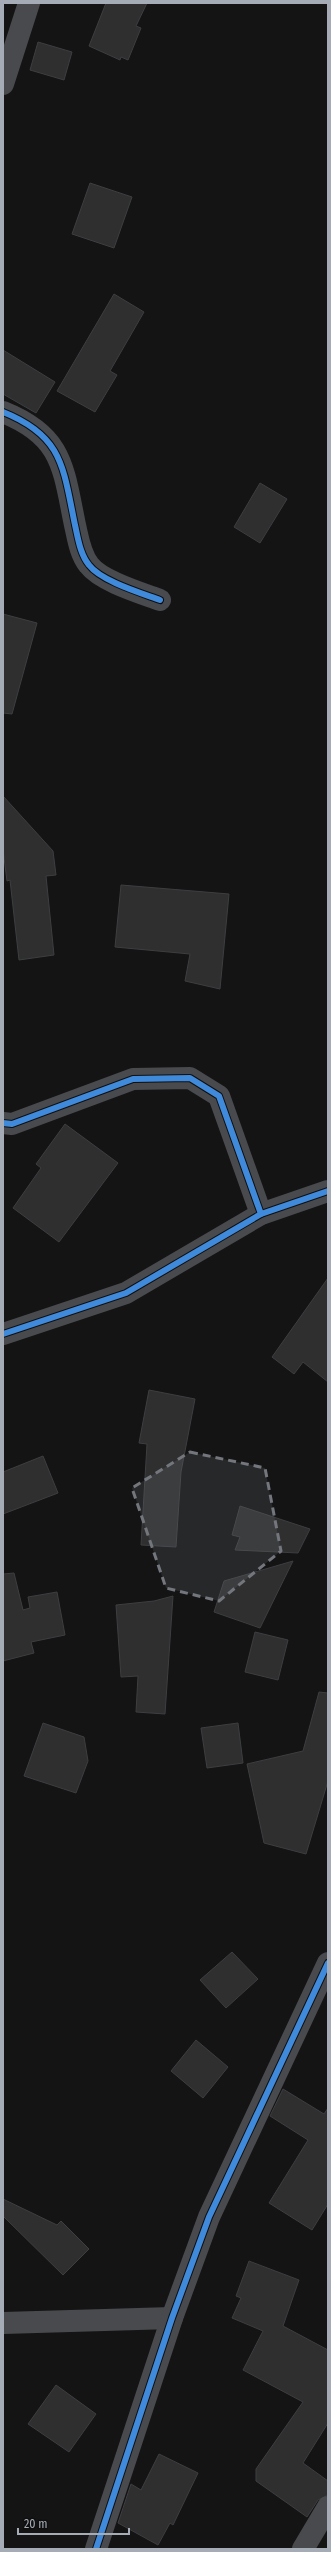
<svg xmlns="http://www.w3.org/2000/svg" width="331" height="2552" viewBox="0 0 331 2552" font-family="'Fira Sans Condensed',sans-serif">
  <style>
    .building { fill: #2f2f30; stroke: #3d3e41 }
    .lines { fill: none; stroke-linecap: round; stroke-linejoin: round }
    .street { stroke: #494a4d; stroke-width: 22 }
    .cycleway-casing { stroke: #0f0f10; stroke-width: 8 }
    .cycleway { stroke: #408adc; stroke-width: 6 }
    .marked { fill: #73777d; fill-opacity: 0.2; stroke: #73777d; stroke-width: 3; stroke-dasharray: 8 5; stroke-linejoin: round }
  </style>
  <rect width="100%" height="100%" fill="#141415"/>
  <g class="building">
    <path d="M 106,3 L 147,3 L 136,26 L 141,28 L 128,60 L 121,57 L 120,60 L 89,46 Z"/>
    <path d="M 38,42 L 72,52 L 64,80 L 30,70 Z"/>
    <path d="M 90,183 L 132,197 L 114,248 L 72,234 Z"/>
    <path d="M 114,294 L 144,312 L 110,371 L 117,375 L 95,412 L 57,391 Z"/>
    <path d="M 3,350 L 55,382 L 36,413 L 3,394 Z"/>
    <path d="M 260,483 L 287,499 L 260,543 L 234,527 Z"/>
    <path d="M 3,614 L 37,623 L 12,714 L 3,713 Z"/>
    <path d="M 3,796 L 53,851 L 56,875 L 46,876 L 54,955 L 19,960 L 10,880 L 7,881 L 3,850 Z"/>
    <path d="M 121,885 L 229,894 L 220,989 L 185,981 L 190,954 L 115,947 Z"/>
    <path d="M 65,1124 L 118,1163 L 59,1242 L 13,1208 L 41,1168 L 36,1164 Z"/>
    <path d="M 328,1278 L 328,1382 L 303,1362 L 294,1374 L 272,1357 Z"/>
    <path d="M 149,1390 L 195,1399 L 181,1472 L 176,1547 L 141,1545 L 147,1444 L 139,1443 Z"/>
    <path d="M 43,1456 L 58,1493 L 3,1514 L 3,1472 Z"/>
    <path d="M 240,1506 L 310,1529 L 298,1553 L 235,1550 L 240,1537 L 232,1535 Z"/>
    <path d="M 293,1561 L 260,1628 L 214,1612 L 224,1581 Z"/>
    <path d="M 14,1573 L 23,1610 L 30,1608 L 28,1597 L 57,1592 L 65,1635 L 31,1642 L 34,1653 L 3,1661 L 3,1574 Z"/>
    <path d="M 173,1596 L 165,1714 L 136,1712 L 138,1676 L 121,1677 L 116,1605 L 154,1601 Z"/>
    <path d="M 255,1632 L 288,1640 L 278,1680 L 245,1672 Z"/>
    <path d="M 319,1692 L 328,1693 L 328,1781 L 306,1854 L 264,1843 L 247,1764 L 303,1751 Z"/>
    <path d="M 43,1723 L 84,1737 L 88,1761 L 76,1793 L 24,1776 Z"/>
    <path d="M 238,1723 L 243,1763 L 207,1768 L 201,1728 Z"/>
    <path d="M 232,1952 L 258,1979 L 226,2008 L 200,1980 Z"/>
    <path d="M 196,2040 L 228,2067 L 203,2098 L 171,2071 Z"/>
    <path d="M 283,2089 L 324,2114 L 328,2108 L 328,2204 L 312,2230 L 269,2203 L 308,2140 L 270,2116 Z"/>
    <path d="M 3,2199 L 57,2225 L 61,2221 L 89,2249 L 63,2275 L 3,2216 Z"/>
    <path d="M 249,2261 L 299,2280 L 283,2326 L 328,2350 L 328,2423 L 303,2463 L 328,2481 L 328,2495 L 318,2500 L 307,2517 L 256,2481 L 256,2469 L 303,2402 L 243,2370 L 263,2331 L 232,2318 L 241,2298 L 236,2296 Z"/>
    <path d="M 56,2385 L 96,2414 L 69,2452 L 28,2424 Z"/>
    <path d="M 159,2454 L 198,2473 L 173,2525 L 170,2523 L 158,2545 L 118,2523 L 131,2484 L 141,2490 Z"/>
  </g>
  <g class="lines">
    <g class="street">
      <path d="M 3,84 L 29,3"/>
      <path d="M 3,412 C 63,436 63,467 75,525 C 78,538 80,554 89,565 C 101,581 141,593 160,600"/>
      <path d="M 3,1123 L 12,1124 L 133,1079 L 190,1078 L 219,1096 L 261,1214"/>
      <path d="M 3,1334 L 126,1293 L 261,1214 L 328,1191"/>
      <path d="M 3,2323 L 172,2318"/>
      <path d="M 96,2549 L 172,2318 L 209,2217 L 328,1963"/>
      <path d="M 303,2549 L 328,2507"/>
    </g>
    <g class="cycleway-casing">
      <g id="cycleway">
        <path d="M 3,412 C 63,436 63,467 75,525 C 78,538 80,554 89,565 C 101,581 141,593 160,600"/>
        <path d="M 3,1123 L 12,1124 L 133,1079 L 190,1078 L 219,1096 L 261,1214"/>
        <path d="M 3,1334 L 126,1293 L 261,1214 L 328,1191"/>
        <path d="M 96,2549 L 172,2318 L 209,2217 L 328,1963"/>
      </g>
    </g>
    <use href="#cycleway" class="cycleway"/>
  </g>
  <path class="marked" d="M 190,1452 L 265,1468 L 281,1551 L 219,1601 L 166,1588 L 132,1488 Z"/>
  <rect width="331" height="2552" fill="none" stroke="#a6acb5" stroke-width="8"/>
  <path d="M18 2528v6h111v-6" fill="none" stroke="#a6acb5" stroke-width="2"/>
  <text x="24" y="2528" font-size="12" fill="#a6acb5" stroke="#0f0f10" stroke-width="3" paint-order="stroke">20 m</text>
</svg>
